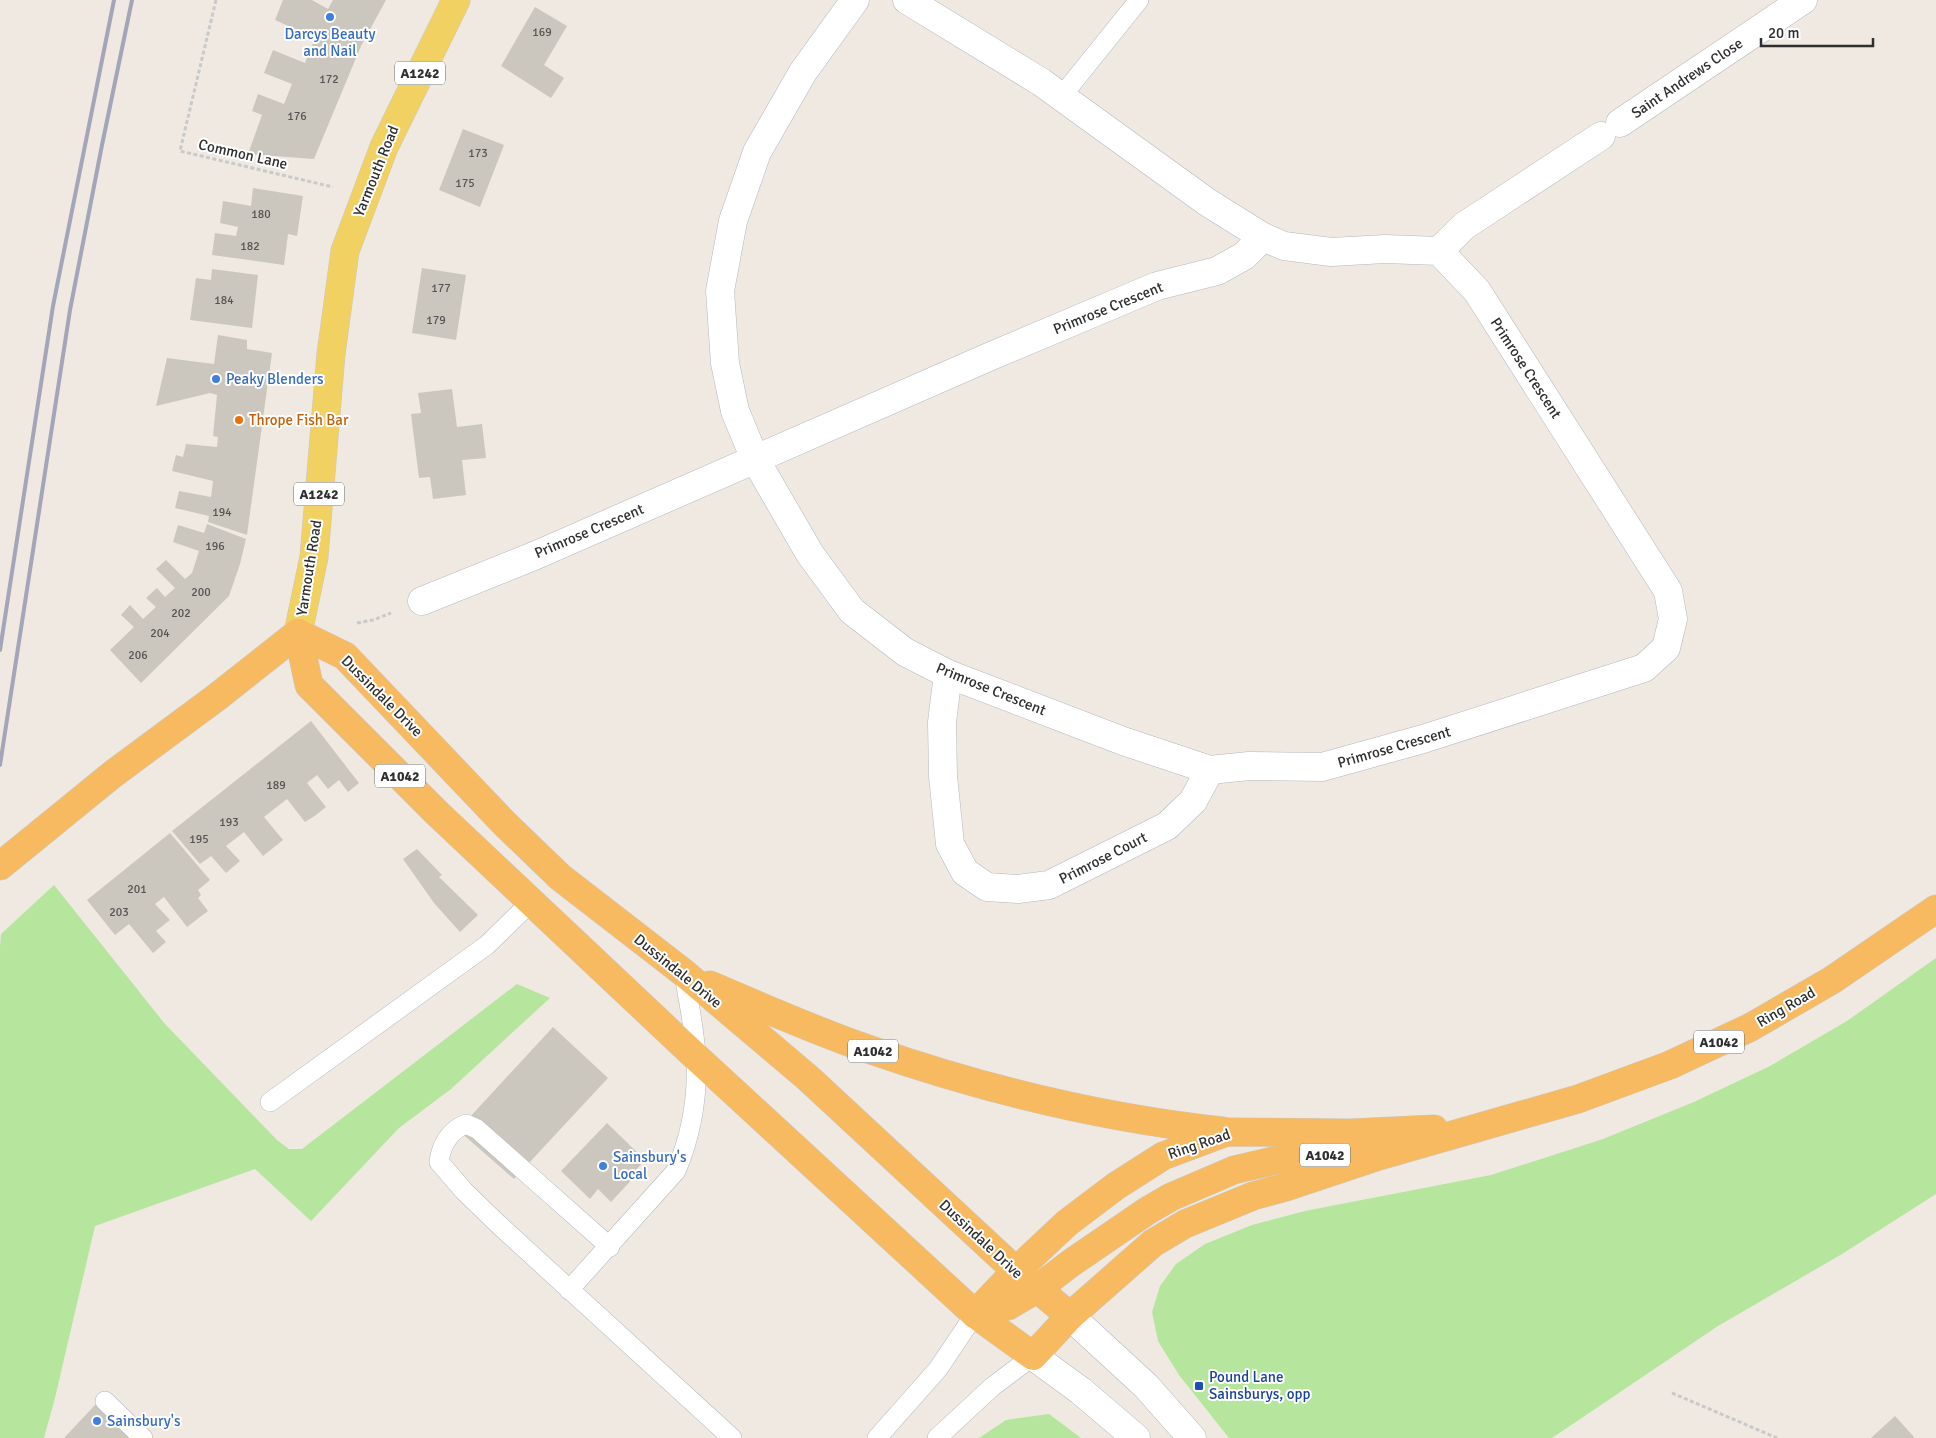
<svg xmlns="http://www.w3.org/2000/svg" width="1936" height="1438" viewBox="0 0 1936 1438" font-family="Signika,sans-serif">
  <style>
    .green { fill: #b6e59e }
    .building { fill: #cbc7bf }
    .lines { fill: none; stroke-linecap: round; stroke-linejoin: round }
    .service-casing { stroke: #b4b7c1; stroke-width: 20 }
    .minor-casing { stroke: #b4b7c1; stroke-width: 29 }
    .primary-casing { stroke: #c9c9c9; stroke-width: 29 }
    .trunk-casing { stroke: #c9c9c9; stroke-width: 29 }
    .path { stroke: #c9c9c9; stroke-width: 3; stroke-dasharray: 4 2.5; stroke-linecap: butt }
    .service { stroke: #fff; stroke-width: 19 }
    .minor { stroke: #fff; stroke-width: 28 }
    .primary { stroke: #f2d163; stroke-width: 28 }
    .trunk { stroke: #f8ba60; stroke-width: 28 }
    .rail { stroke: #a3a6b8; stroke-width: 4 }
    .shop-dot { fill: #3f7fe0; stroke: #fff; stroke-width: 2 }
    .food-dot { fill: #e8710a; stroke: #fff; stroke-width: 2 }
    .transit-dot { fill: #1a4fb4; stroke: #fff; stroke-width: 2 }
    .labels { text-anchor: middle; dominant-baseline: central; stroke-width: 4; stroke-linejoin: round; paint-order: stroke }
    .number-label { font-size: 12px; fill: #555452 }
    .shield { fill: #fff; stroke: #6d6d6d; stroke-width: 1 }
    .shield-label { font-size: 14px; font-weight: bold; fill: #2e2e2e }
    .shop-label { font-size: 15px; fill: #366cbe; stroke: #fff; text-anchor: start }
    .street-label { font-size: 15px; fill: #2e2e2e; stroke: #fff }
    .food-label { font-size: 15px; fill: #c56008; stroke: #fff; text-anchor: start }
    .transit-label { font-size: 15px; fill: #164399; stroke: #fff; text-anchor: start }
  </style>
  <rect width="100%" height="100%" fill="#efe9e1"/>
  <g class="green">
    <path d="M 54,885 L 165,1024 L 277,1140 L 289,1149 L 302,1149 L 517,984 L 550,998 L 451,1089 L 399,1128 L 311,1221 L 255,1169 L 95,1226 L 55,1398 L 44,1438 L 0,1438 L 0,947 L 1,934 Z"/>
    <path d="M 1936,958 L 1936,1194 L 1842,1254 L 1718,1326 L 1552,1438 L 1229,1438 L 1179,1375 L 1158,1341 L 1152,1312 L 1160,1286 L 1176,1264 L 1205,1244 L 1252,1225 L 1305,1211 L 1491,1175 L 1603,1139 L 1694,1102 L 1770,1066 L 1847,1021 Z"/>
    <path d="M 1049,1414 L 1081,1438 L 979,1438 L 1006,1420 Z"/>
  </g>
  <g class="building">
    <path d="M 283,0 L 312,0 L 328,9 L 333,0 L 386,0 L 361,46 L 314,159 L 248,154 L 262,115 L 252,111 L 258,94 L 284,104 L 292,84 L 264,73 L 273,50 L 305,63 L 315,38 L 275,20 Z"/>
    <path d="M 535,7 L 567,26 L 544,65 L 564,78 L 551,98 L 501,66 Z"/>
    <path d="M 463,129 L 504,145 L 480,207 L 439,190 Z"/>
    <path d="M 253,188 L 303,196 L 297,236 L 288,234 L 284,265 L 212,255 L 215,233 L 236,236 L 238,227 L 220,223 L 223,201 L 251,206 Z"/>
    <path d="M 422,268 L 466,275 L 456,340 L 412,333 Z"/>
    <path d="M 212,269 L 258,275 L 252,328 L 190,320 L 196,278 L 211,280 Z"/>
    <path d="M 218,335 L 247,340 L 247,349 L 272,353 L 247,535 L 208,522 L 209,516 L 175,508 L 179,491 L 211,497 L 213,481 L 172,471 L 176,455 L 183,457 L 186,444 L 217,447 L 218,437 L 213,436 L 217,395 L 210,393 L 156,406 L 167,358 L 214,364 Z"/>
    <path d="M 452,389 L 457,427 L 482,424 L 486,458 L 462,460 L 466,495 L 433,499 L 430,477 L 419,478 L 411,414 L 421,413 L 418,393 Z"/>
    <path d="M 207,524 L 246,539 L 240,564 L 229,596 L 141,683 L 110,650 L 134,627 L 121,615 L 130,605 L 143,619 L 156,607 L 146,598 L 157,588 L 165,597 L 175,588 L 156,569 L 166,560 L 185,579 L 192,573 L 199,551 L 173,542 L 178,525 L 204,533 Z"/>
    <path d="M 311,721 L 359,783 L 348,792 L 339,780 L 328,789 L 317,775 L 307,783 L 326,807 L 316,815 L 305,822 L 287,799 L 264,817 L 283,840 L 263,856 L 244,832 L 226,846 L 240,861 L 226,873 L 211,856 L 200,864 L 172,831 Z"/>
    <path d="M 170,833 L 210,880 L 198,890 L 201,895 L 198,898 L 208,911 L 187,927 L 164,897 L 160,900 L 155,904 L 170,920 L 156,931 L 166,942 L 153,953 L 129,924 L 115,935 L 87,900 Z"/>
    <path d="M 417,849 L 442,875 L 439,877 L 478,915 L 460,932 L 434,903 L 403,859 Z"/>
    <path d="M 553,1027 L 608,1078 L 514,1179 L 458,1130 Z"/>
    <path d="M 607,1123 L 645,1160 L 635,1171 L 637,1174 L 611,1202 L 598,1189 L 590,1199 L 561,1171 Z"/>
    <path d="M 96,1404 L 133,1438 L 64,1438 Z"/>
    <path d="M 1895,1416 L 1915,1438 L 1871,1438 Z"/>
  </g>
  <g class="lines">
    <g class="service-casing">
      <g id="service">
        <path d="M 1061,97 L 1139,0"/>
        <path d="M 270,1102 L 487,945 L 531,902"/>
        <path d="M 610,1247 L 477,1129 L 466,1124 C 450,1130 441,1145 439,1162 L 464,1191 L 498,1224 L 732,1438"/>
        <path d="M 569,1290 L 676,1171 C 691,1136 698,1096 696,1057 C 695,1030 688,1001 684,973"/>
        <path d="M 105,1401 L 143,1438"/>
        <path d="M 877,1438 L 938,1369 L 975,1314"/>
        <path d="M 937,1438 L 992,1387 L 1033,1356"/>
      </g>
    </g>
    <g class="minor-casing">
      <g id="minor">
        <path d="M 855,0 L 803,72 L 757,152 L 733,221 L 720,291 L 725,363 L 735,411 L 755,459 L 810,554 L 852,611 L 905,652 L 948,674 L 1123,741 L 1210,770 L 1249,766 L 1322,767 L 1423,739 L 1644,668 L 1666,648 L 1673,619 L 1668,591 L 1477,291 L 1439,251 L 1385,249 L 1331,252 L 1284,246 L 1263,237 L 1207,202 L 1041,82 L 907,0"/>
        <path d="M 1620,123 L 1803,0"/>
        <path d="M 1439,251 L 1464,226 L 1601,136"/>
        <path d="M 422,601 L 534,556 L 991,356 L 1157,286 L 1217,271 L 1244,256 L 1263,237"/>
        <path d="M 948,674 L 942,722 L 943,776 L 950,844 L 965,872 L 987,887 L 1018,889 L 1049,885 L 1167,826 L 1193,801 L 1210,770"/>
        <path d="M 1070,1316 L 1146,1386 L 1192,1438"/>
        <path d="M 1033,1356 L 1081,1391 L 1136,1438"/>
      </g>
    </g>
    <g class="primary-casing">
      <path id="primary" d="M 298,633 L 314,557 L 331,354 L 345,251 L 384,147 L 456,0"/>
    </g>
    <g class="trunk-casing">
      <g id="trunk">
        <path d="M 298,633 L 309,685 L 438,814 L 696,1057 L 975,1314 L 1033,1356 L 1070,1316 L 1153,1243 L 1185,1224 L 1253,1196 L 1286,1187 L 1379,1156 L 1578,1099 L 1670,1065 L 1751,1027 L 1832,980 L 1936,909"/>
        <path d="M 298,633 L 345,656 L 504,823 L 560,877 L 684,973 L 808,1078 L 1016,1271 L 1070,1316"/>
        <path d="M 0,866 L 113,774 L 217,697 L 298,633"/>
        <path d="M 710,985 C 762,1007 815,1031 868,1049 C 983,1089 1101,1118 1222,1131"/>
        <path d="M 975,1314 L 1016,1271 L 1067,1223 L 1116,1186 L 1163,1156 L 1227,1132 L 1351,1133 L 1434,1129"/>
        <path d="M 975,1314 L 1008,1306 L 1037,1289 L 1071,1263 L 1147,1211 L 1171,1197 L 1234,1170 L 1272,1161 L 1315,1155 L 1357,1155"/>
      </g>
    </g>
    <g class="path">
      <path d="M 216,0 L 180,151 L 333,187"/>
      <path d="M 357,623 L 373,620 L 391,613"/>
      <path d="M 1672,1393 L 1777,1438"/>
    </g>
    <use href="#service" class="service"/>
    <use href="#minor" class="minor"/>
    <use href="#primary" class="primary"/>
    <use href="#trunk" class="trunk"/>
    <g class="rail">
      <path d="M 0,650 L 53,306 L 114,0"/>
      <path d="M 0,765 L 70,310 L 102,145 L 132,0"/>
    </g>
  </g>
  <g class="shop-dot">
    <circle cx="330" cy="17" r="5"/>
    <circle cx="216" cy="379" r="5"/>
    <circle cx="603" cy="1166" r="5"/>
    <circle cx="97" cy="1421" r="5"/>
  </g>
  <circle class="food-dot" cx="239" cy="420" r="5"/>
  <rect class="transit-dot" x="1194" y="1381" width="10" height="10" rx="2.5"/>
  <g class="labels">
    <g class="number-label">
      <text x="542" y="32">169</text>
      <text x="329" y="79">172</text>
      <text x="297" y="116">176</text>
      <text x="478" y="153">173</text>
      <text x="465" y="183">175</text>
      <text x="261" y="214">180</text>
      <text x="250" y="246">182</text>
      <text x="441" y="288">177</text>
      <text x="224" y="300">184</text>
      <text x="436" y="320">179</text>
      <text x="222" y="512">194</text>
      <text x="215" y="546">196</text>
      <text x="201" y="592">200</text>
      <text x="181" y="613">202</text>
      <text x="160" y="633">204</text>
      <text x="138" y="655">206</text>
      <text x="276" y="785">189</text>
      <text x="229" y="822">193</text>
      <text x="199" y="839">195</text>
      <text x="137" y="889">201</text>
      <text x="119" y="912">203</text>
    </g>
    <g class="shield">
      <rect x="395" y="61.5" width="50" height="23" rx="4"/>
      <rect x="294" y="482.5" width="50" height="23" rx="4"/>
      <rect x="375" y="764.5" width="50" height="23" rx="4"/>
      <rect x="1694" y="1030.5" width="50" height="23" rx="4"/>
      <rect x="848" y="1039.5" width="50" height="23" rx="4"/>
      <rect x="1300" y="1143.5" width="50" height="23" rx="4"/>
    </g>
    <g class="shield-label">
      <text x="420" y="73">A1242</text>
      <text x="319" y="494">A1242</text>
      <text x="400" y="776">A1042</text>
      <text x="1719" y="1042">A1042</text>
      <text x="873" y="1051">A1042</text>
      <text x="1325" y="1155">A1042</text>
    </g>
    <g class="shop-label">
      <text x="330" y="34" text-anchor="middle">Darcys Beauty<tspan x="330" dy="17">and Nail</tspan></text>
      <text x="226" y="379">Peaky Blenders</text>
      <text x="613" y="1157">Sainsbury's<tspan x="613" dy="17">Local</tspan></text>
      <text x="107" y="1421">Sainsbury's</text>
    </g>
    <g class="street-label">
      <text transform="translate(1687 78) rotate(-34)">Saint Andrews Close</text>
      <text transform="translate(243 154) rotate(13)">Common Lane</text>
      <text transform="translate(376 171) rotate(-68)">Yarmouth Road</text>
      <text transform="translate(1108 308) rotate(-22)">Primrose Crescent</text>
      <text transform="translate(1526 368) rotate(57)">Primrose Crescent</text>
      <text transform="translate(589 531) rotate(-23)">Primrose Crescent</text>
      <text transform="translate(309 568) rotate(-81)">Yarmouth Road</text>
      <text transform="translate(991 689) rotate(22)">Primrose Crescent</text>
      <text transform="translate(382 696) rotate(45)">Dussindale Drive</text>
      <text transform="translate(1394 747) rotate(-16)">Primrose Crescent</text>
      <text transform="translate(1103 858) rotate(-27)">Primrose Court</text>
      <text transform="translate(678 971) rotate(39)">Dussindale Drive</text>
      <text transform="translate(1786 1007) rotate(-30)">Ring Road</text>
      <text transform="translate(1199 1144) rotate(-19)">Ring Road</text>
      <text transform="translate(981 1239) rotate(43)">Dussindale Drive</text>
    </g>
    <g class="food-label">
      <text x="249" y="420">Thrope Fish Bar</text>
    </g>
    <g class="transit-label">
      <text x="1209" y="1377">Pound Lane<tspan x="1209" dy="17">Sainsburys, opp</tspan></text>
    </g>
  </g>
  <path d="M1761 38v8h112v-8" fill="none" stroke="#2e2e2e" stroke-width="2.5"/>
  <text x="1768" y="38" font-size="15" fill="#2e2e2e" stroke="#ffffff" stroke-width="4" paint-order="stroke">20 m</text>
</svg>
